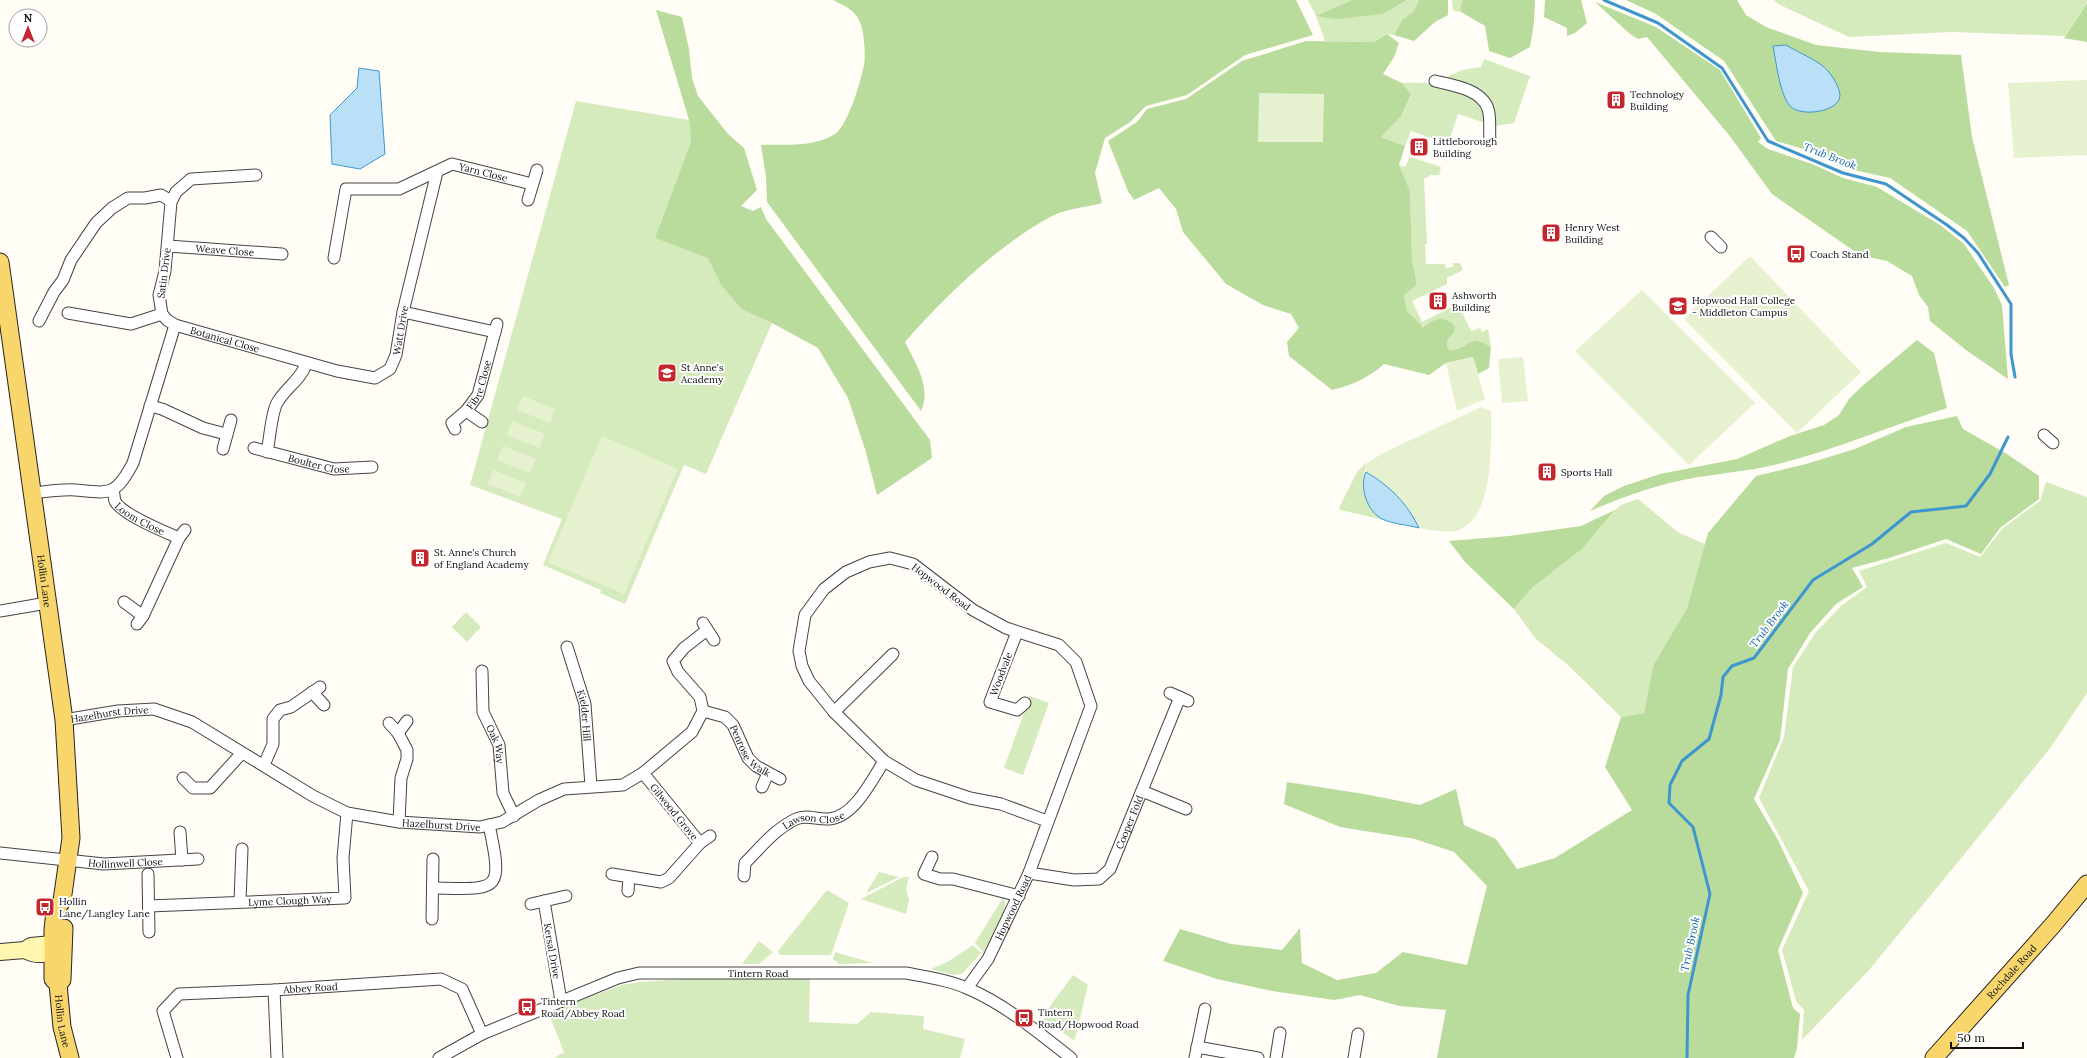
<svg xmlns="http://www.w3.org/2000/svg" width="2087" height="1058" viewBox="0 0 2087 1058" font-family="Lora,serif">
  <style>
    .green { fill: #d5ebbd }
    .forest { fill: #b9dc9c; fill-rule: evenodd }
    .pitch { fill: #e6f2cf }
    .water { fill: #b9e0f7; stroke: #3f96cf }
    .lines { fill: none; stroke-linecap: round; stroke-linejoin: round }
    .stream { stroke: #3f96cf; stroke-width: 3 }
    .street-casing { stroke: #444; stroke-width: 13 }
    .secondary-casing { stroke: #333; stroke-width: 18 }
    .primary-casing { stroke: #222; stroke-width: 19 }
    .street { stroke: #fff; stroke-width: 11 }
    .secondary { stroke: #fff6b0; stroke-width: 16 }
    .primary { stroke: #f9d66b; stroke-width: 17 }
    .labels { text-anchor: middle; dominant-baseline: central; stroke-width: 4; stroke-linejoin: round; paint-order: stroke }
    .poi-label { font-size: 10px; fill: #111; stroke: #fff; text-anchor: start }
    .street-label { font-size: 10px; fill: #111; stroke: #fff }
    .water-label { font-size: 11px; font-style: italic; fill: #1768a6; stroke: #fff }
  </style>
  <rect width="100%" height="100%" fill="#fffdf5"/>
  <g class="green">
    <path d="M 1308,0 L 1352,0 L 1317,16 L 1383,14 L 1407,0 L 1419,0 L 1414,11 L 1402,20 L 1394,35 L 1387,34 L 1374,42 L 1325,41 L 1316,16 Z"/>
    <path d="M 1452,0 L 1463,0 L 1461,4 L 1461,12 L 1453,11 Z"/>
    <path d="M 1774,0 L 2087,0 L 2087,2 L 2065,36 L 1952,32 L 1849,37 L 1778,4 Z"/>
    <path d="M 1484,59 L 1530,76 L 1514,123 L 1495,126 C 1498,90 1474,88 1445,78 L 1462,70 L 1481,67 Z"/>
    <path d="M 1402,83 C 1432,82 1460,85 1484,104 L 1485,123 L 1458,114 L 1448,144 L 1411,131 L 1405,146 L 1381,137 L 1401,116 L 1411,96 Z"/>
    <path d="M 576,101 L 689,120 L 691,141 L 655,238 L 709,258 L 721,285 L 741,309 L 772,323 L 706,474 L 684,465 L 625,604 L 600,593 L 601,590 L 543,565 L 562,519 L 470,485 Z"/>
    <path d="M 1410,157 L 1441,167 L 1439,175 L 1431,175 L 1424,179 L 1427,244 L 1425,244 L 1426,264 L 1445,264 L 1446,268 L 1453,267 L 1453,263 L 1460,263 L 1463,270 L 1447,278 L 1447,284 L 1412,301 L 1422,322 L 1458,304 L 1471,331 L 1480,328 L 1482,332 L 1488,329 L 1491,347 C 1467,332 1470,350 1450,350 L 1447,346 L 1448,339 L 1454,333 L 1419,325 L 1407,311 L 1404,295 L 1417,285 L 1412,259 L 1410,191 L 1399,165 L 1405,167 Z"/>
    <path d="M 1365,464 C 1366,471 1364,473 1363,479 C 1361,495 1371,512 1383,520 L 1341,510 L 1339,508 L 1357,472 Z"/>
    <path d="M 2046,482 L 2087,497 L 2087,693 L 2051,747 L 1967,851 L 1869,970 L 1802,1040 L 1804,1010 L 1796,1001 L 1782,950 L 1809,891 L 1759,798 L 1784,737 L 1793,667 L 1816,632 L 1841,606 L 1867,587 L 1859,571 L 1946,543 L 1980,557 L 2003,528 L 2040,501 Z"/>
    <path d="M 1638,499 L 1679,533 L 1705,544 L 1687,608 L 1653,666 L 1644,713 L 1621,717 L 1569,666 L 1535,638 L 1514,609 L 1533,587 L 1582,549 L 1615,510 L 1621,505 Z"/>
    <path d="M 466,612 L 481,627 L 467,642 L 452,627 Z"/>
    <path d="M 1030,696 L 1049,703 L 1023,775 L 1004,768 Z"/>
    <path d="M 879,872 L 899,877 L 866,893 Z"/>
    <path d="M 903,877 L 909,877 L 906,889 L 909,900 L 906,914 L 861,899 Z"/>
    <path d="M 827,890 L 849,903 L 831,955 L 780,955 L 778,951 Z"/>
    <path d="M 1004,896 C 1009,915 993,937 983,952 L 975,943 Z"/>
    <path d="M 759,941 L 773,952 L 759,964 L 742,964 Z"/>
    <path d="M 973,945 L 981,953 L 962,974 L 953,975 L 931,969 L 949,961 Z"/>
    <path d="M 835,952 L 873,963 L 839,964 L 833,959 Z"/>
    <path d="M 1073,975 L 1088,985 L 1075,1039 L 1073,1040 L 1042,1017 Z"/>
    <path d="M 684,979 L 810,979 L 809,1022 L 857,1024 L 871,1012 L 924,1016 L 923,1029 L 965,1039 L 960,1058 L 554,1058 L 564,1052 L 548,1012 L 622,985 L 639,982 Z"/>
  </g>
  <g class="forest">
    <path d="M 833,0 L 1296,0 L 1313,35 L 1245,55 L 1187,95 L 1146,106 L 1130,122 L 1105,138 L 1095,173 L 1102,203 C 1087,207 1066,209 1052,216 C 999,244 944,297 905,342 C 915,362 932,388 921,411 L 767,202 L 766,177 L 761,145 C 785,144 813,148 835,134 C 848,125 861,81 864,65 C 866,57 864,33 861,25 C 857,11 845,6 833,0 Z"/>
    <path d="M 1352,0 L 1407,0 L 1383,14 L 1336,19 L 1316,16 Z"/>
    <path d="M 1419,0 L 1448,0 L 1448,15 L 1435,22 L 1414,41 L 1394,35 L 1402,20 L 1414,11 Z"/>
    <path d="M 1463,0 L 1535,0 L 1534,22 L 1530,47 L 1510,58 L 1489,51 L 1485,26 L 1461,12 L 1461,4 Z"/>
    <path d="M 1545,0 L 1581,0 L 1587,23 L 1575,33 L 1567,36 L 1567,28 L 1544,17 Z"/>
    <path d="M 1626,0 L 1737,0 L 1746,15 L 1766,27 L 1816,45 L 1880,52 L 1961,55 L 1972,137 L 2009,285 L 2005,287 L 1967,231 L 1890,178 L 1849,169 L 1803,149 L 1776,141 L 1724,61 L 1656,14 ZM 1786,45 L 1827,69 L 1837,103 Z"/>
    <path d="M 1595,2 L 1656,27 L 1720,70 L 1761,138 L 1758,142 L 1768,149 L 1812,164 L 1843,178 L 1877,187 L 1940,225 L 1964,244 L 1994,288 L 2002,305 L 2008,379 L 1966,350 L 1930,321 L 1928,307 L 1919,295 L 1912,276 L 1887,261 L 1860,255 L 1772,194 L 1729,135 L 1647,37 L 1638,39 L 1630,34 Z"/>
    <path d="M 2087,3 L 2087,42 L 2064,38 Z"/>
    <path d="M 656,10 L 682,17 L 689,49 L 692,78 L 698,96 L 728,134 L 744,148 L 757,190 L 741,206 L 753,211 L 761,207 L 766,219 L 930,440 L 932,458 L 877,495 L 865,449 L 848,398 L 818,348 L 772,323 L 741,309 L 721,285 L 708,258 L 655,238 L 691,141 L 689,120 Z"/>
    <path d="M 1387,34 L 1399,43 L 1394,57 L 1383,74 L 1402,83 L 1411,95 L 1401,116 L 1381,137 L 1405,146 L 1399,165 L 1410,191 L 1412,259 L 1417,285 L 1404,295 L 1407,311 L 1423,327 C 1437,319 1441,314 1455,326 L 1454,333 L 1448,339 L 1447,346 L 1450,350 C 1470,350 1467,332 1491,347 L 1489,368 L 1478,374 L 1473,357 L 1446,363 L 1429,375 L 1384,364 C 1368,378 1353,385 1332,390 L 1289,356 L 1287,342 L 1299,328 L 1291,314 L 1263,305 L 1226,284 L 1183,232 L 1176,209 L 1159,188 L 1134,200 L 1128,191 L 1108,141 L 1137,122 L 1147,109 L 1186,99 L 1242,61 L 1306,41 L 1374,42 Z"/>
    <path d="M 1917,340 L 1934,353 L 1947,408 C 1889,426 1833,451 1774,465 C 1740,473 1704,474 1670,483 C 1642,490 1616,500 1590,511 L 1604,496 L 1624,486 L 1660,474 L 1737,459 L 1790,436 L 1824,425 L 1839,415 L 1849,399 L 1861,387 Z"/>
    <path d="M 1957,416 L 1963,429 L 2007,454 L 2039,476 L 2039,499 L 2000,528 L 1981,554 L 1946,539 L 1889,558 L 1852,568 L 1863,587 L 1836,604 L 1810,633 L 1788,669 L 1780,740 L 1754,799 L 1778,840 L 1803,893 L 1778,950 L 1793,1008 L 1800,1014 L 1797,1048 L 1794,1058 L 1437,1058 L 1446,1010 L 1399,1006 L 1360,995 L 1334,1000 L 1272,991 L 1217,979 L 1163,961 L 1180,929 L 1231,944 L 1282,950 L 1300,928 L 1302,963 L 1337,980 L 1376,973 L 1403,952 L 1467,965 L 1487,886 L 1454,852 L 1415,839 L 1340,827 L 1284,804 L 1287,782 L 1364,794 L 1420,805 L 1456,789 L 1464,825 L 1496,839 L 1517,869 L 1555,858 L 1632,810 L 1605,767 L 1621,717 L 1644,713 L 1653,666 L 1687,608 L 1708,533 L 1756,476 L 1806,464 L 1855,449 L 1906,427 Z"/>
    <path d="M 1615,510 L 1582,549 L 1533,587 L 1514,609 L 1465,562 L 1449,541 L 1509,536 L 1581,526 Z"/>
  </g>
  <g class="pitch">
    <path d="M 2087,80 L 2087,155 L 2014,158 L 2008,83 Z"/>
    <path d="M 1259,93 L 1324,94 L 1323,142 L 1258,142 Z"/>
    <path d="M 1750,256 L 1861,372 L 1797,433 L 1684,319 Z"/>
    <path d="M 1642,290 L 1755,403 L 1689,465 L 1575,351 Z"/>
    <path d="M 1473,357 L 1485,399 L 1457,411 L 1446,363 Z"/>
    <path d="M 1523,357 L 1528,401 L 1502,403 L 1498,359 Z"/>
    <path d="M 523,396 L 555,409 L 550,423 L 517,410 Z"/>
    <path d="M 1481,407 L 1491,411 C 1491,443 1495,515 1459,530 C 1451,534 1429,530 1419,528 C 1408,505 1388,485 1366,472 L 1365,464 L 1385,452 Z"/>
    <path d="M 512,421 L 545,434 L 539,448 L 507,435 Z"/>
    <path d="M 602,436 L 678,469 L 624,594 L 548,562 Z"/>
    <path d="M 503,446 L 536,459 L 530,473 L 497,460 Z"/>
    <path d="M 493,470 L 526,483 L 520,497 L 488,484 Z"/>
  </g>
  <g class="water">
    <path d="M 1786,45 C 1797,52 1820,61 1828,71 C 1833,77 1839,86 1840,95 C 1840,112 1802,117 1791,107 C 1780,97 1776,61 1773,46 Z"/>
    <path d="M 359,68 L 379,71 L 385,154 L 360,169 L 332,164 L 330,115 L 357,88 Z"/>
    <path d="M 1366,472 C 1390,486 1407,503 1419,528 C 1408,525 1393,524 1382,519 C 1367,511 1359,487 1366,472 Z"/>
  </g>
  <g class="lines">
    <g class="stream">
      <path d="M 1604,0 L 1658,23 L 1722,68 L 1768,141 L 1843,173 L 1886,184 L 1947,225 L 1964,238 L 1978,253 L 2011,304 L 2011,354 L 2015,377"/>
      <path d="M 1687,1058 L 1688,995 L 1710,894 L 1693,827 L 1669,803 L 1670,785 L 1682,761 L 1709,739 L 1721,695 L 1723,677 L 1732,666 L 1754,658 L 1813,580 L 1872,544 L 1911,512 L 1966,506 L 1990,474 L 2008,437"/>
    </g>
    <g class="street-casing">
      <g id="street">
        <path d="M 1435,81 C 1451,85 1482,89 1488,109 C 1491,118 1489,130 1490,140"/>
        <path d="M 528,200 L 537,170"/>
        <path d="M 1711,237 L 1721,247"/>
        <path id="s1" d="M 168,246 L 282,254"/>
        <path id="s2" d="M 334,258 L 346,189 L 399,189 L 452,164 L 532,184"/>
        <path d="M 403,312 L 495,332"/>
        <path d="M 68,313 L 131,324 L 162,314"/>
        <path d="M 39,321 L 54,292 L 63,280 L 71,260 L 96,223 L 112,208 L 128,198 L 145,198 L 161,195 L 171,201"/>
        <path id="s3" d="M 175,325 L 337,371 L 375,378 L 390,369 L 396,355 L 403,312 L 437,172"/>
        <path d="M 150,406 L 162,409 L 203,428 L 226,434"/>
        <path d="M 466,411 L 482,422"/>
        <path id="s4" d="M 455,429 L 452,423 L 466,411 L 478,395 L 497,324"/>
        <path d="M 2044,435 L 2053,443"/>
        <path id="s5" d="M 254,448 L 334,469 L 372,467"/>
        <path d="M 223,449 L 231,420"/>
        <path d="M 267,452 C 270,439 271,414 277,403 C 285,388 301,380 306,364"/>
        <path id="s6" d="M 113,489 C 114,493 114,498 115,501 C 121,514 165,532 179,538"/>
        <path d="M 31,493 C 45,492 61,489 75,490 C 109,493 115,497 133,463 L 175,325 L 167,320 L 162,314 L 159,295 L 165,271 L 171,202 L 176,192 L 191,179 L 256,175"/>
        <path d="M 124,602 L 143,616"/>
        <path d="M 0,611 L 47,603"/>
        <path d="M 703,623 L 714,640"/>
        <path d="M 137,624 L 143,616 L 179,538 L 185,530"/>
        <path d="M 1017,632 L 990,702 L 1017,710 L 1025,703"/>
        <path id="s7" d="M 567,647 L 585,704 L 591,786"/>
        <path id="s8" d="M 482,671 L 483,712 L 499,745 L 503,793 L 514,816"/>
        <path d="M 312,692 L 324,705"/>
        <path d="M 1170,693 L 1188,701"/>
        <path id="s9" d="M 703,711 L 725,717 L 733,725 L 748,758 L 756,766 L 780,779"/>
        <path d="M 834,712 L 893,654"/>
        <path id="s10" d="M 64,720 L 118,711 L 154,709 L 192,722 L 313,796 L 347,813 L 399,822 L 480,827 L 502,822 L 539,800 L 564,789 L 623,785 L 643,773 L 692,732 L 703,711 L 700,697 L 678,672 L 673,661 L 684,648 L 707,630"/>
        <path d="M 389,723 L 398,733 L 407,750 L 407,759 L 401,778 L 399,822"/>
        <path d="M 398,733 L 407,721"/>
        <path d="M 264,765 L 273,744 L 273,719 L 280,710 L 291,707 L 320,687"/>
        <path d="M 183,778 L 193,788 L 210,788 L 242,753"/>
        <path d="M 762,787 L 768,773"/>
        <path d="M 1142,791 L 1186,809"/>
        <path d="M 180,832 L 182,860"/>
        <path d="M 700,843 L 710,836"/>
        <path id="s11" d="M 0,853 L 104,864 L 198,859"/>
        <path d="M 932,857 L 924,874 L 940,879 L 953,879 L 1019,896"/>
        <path id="s12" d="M 1029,873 L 1074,880 L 1099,879 L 1110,869 L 1180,697"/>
        <path d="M 148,874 L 149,932"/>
        <path d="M 612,874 L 661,882 L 669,878 L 700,843 L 643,773"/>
        <path id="s13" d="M 744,876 L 745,863 C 761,847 775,829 796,819 C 807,814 817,820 829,819 C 854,817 872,780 884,761"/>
        <path d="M 433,888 C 498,889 504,894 489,825"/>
        <path d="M 628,891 L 629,877"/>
        <path d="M 240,901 L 242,849"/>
        <path d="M 531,904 L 544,901"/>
        <path id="s14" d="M 149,906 L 345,898 L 343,858 L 347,813"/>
        <path d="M 432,919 L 433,859"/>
        <path id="s15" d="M 967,988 L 988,959 L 1029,873 L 1091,706 L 1076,662 L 1059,645 L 1006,628 L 973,610 L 913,564 L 890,558 L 869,562 L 846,572 L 824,589 L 805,615 L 799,651 L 802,666 L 809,681 L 834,712 L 884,761 L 916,780 L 970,798 L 1001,804 L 1047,821"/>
        <path d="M 274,990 L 277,1058"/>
        <path d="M 561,1001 L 544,901 L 566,896"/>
        <path d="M 1197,1047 L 1258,1058"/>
        <path id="s16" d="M 177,1058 L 163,1011 L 179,994 L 274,990 L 441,979 L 462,989 L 482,1034"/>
        <path id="s17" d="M 439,1058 L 482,1034 L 618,978 L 639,973 L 906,973 C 927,977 949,980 969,989 C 1006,1005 1039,1033 1071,1058"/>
        <path d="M 1195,1058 L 1205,1009"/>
        <path d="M 1276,1058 L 1280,1033"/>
        <path d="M 1354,1058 L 1358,1034"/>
      </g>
    </g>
    <g class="secondary-casing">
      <g id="secondary">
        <path d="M 52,944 L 63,949 C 50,954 37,957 25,950 L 31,946 Z"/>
        <path d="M 0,952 L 25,950"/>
      </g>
    </g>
    <g class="primary-casing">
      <g id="primary">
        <path id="s18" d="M 0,262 L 64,720 L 71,838 L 62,901 L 55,911 L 53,930 L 53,979 L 58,984 L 62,1027 L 70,1058"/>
        <path d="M 62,980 L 64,928"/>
        <path id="s19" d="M 1934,1058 L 2052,926 L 2087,884"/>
      </g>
    </g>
    <use href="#street" class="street"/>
    <use href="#secondary" class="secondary"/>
    <use href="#primary" class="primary"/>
  </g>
  <defs>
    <g id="building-square" transform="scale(1)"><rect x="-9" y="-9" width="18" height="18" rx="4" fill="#c4262e" stroke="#fff"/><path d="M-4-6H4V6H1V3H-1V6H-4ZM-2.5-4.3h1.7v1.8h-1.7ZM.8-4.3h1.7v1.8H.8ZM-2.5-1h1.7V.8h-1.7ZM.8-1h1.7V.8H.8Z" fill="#fff"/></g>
    <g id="bus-square" transform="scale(1)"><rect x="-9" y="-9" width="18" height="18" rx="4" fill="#c4262e" stroke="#fff"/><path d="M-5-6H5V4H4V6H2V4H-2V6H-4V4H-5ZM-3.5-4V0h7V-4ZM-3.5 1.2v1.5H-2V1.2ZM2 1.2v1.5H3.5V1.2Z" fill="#fff"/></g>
    <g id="university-square" transform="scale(1)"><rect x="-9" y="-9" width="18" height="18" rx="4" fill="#c4262e" stroke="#fff"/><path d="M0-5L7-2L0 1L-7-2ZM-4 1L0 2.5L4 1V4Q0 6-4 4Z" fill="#fff"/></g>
    <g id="school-square" transform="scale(1)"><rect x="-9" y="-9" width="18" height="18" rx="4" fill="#c4262e" stroke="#fff"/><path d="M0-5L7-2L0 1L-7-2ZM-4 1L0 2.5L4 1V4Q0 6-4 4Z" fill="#fff"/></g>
  </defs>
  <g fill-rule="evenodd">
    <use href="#building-square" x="1616" y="100"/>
    <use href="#building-square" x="1419" y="147"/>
    <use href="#building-square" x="1551" y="233"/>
    <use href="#bus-square" x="1796" y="254"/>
    <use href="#building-square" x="1438" y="301"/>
    <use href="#university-square" x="1678" y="306"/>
    <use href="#school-square" x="667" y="373"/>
    <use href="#building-square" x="1547" y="472"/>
    <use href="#building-square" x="420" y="558"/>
    <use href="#bus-square" x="45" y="907"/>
    <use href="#bus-square" x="527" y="1007"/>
    <use href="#bus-square" x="1024" y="1018"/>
  </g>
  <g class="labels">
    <g class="poi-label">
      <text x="1630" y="94">Technology<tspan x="1630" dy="12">Building</tspan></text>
      <text x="1433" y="141">Littleborough<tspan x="1433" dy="12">Building</tspan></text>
      <text x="1565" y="227">Henry West<tspan x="1565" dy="12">Building</tspan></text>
      <text x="1810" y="254">Coach Stand</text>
      <text x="1452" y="295">Ashworth<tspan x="1452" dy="12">Building</tspan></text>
      <text x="1692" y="300">Hopwood Hall College<tspan x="1692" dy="12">- Middleton Campus</tspan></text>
      <text x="681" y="367">St Anne's<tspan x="681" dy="12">Academy</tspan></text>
      <text x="1561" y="472">Sports Hall</text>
      <text x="434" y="552">St. Anne's Church<tspan x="434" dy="12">of England Academy</tspan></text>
      <text x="59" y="901">Hollin<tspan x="59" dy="12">Lane/Langley Lane</tspan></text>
      <text x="541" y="1001">Tintern<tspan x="541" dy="12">Road/Abbey Road</tspan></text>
      <text x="1038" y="1012">Tintern<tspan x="1038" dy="12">Road/Hopwood Road</tspan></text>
    </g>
    <g class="street-label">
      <text stroke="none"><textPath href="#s2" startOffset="214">Yarn Close</textPath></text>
      <text stroke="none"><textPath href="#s1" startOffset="57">Weave Close</textPath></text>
      <text transform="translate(164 273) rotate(-83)">Satin Drive</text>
      <text stroke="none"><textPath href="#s3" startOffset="265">Watt Drive</textPath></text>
      <text stroke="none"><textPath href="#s3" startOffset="52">Botanical Close</textPath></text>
      <text stroke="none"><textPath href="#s4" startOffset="55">Fibre Close</textPath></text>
      <text stroke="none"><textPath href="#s5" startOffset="67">Boulter Close</textPath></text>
      <text stroke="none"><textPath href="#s6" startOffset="43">Loom Close</textPath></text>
      <text stroke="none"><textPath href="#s18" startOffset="322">Hollin Lane</textPath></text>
      <text transform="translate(941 587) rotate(37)">Hopwood Road</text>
      <text transform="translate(1001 674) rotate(-69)">Woodvale</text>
      <text stroke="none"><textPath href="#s10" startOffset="46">Hazelhurst Drive</textPath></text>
      <text stroke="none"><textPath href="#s7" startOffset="71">Kielder Hill</textPath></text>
      <text stroke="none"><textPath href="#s8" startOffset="76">Oak Way</textPath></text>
      <text stroke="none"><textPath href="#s9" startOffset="66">Penrose Walk</textPath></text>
      <text transform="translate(674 812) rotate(51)">Gilwood Grove</text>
      <text stroke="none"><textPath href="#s13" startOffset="98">Lawson Close</textPath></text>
      <text stroke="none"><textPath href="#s12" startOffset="136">Cooper Fold</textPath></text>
      <text stroke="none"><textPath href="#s10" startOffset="406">Hazelhurst Drive</textPath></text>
      <text stroke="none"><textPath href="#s11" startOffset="126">Hollinwell Close</textPath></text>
      <text stroke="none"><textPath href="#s14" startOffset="141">Lyme Clough Way</textPath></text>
      <text stroke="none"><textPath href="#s15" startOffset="93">Hopwood Road</textPath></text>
      <text transform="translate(552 951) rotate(80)">Kersal Drive</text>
      <text stroke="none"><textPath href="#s19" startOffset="116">Rochdale Road</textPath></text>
      <text stroke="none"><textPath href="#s17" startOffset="337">Tintern Road</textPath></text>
      <text stroke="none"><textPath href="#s16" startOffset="204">Abbey Road</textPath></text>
      <text stroke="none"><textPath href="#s18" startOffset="769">Hollin Lane</textPath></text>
    </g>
    <g class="water-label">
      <text transform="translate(1830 156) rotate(21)">Trub Brook</text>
      <text transform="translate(1769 624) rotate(-53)">Trub Brook</text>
      <text transform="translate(1690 944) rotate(-78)">Trub Brook</text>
    </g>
  </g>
  <g transform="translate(28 28)"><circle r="19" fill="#ffffff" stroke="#a0a0a0"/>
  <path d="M0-3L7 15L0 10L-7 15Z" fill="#c4262e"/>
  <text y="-6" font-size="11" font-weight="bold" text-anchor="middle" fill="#111111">N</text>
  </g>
  <path d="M1951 1042v6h72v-6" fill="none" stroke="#111111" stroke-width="2"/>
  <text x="1957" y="1042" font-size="12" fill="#111111" stroke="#ffffff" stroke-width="3" paint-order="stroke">50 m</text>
</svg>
